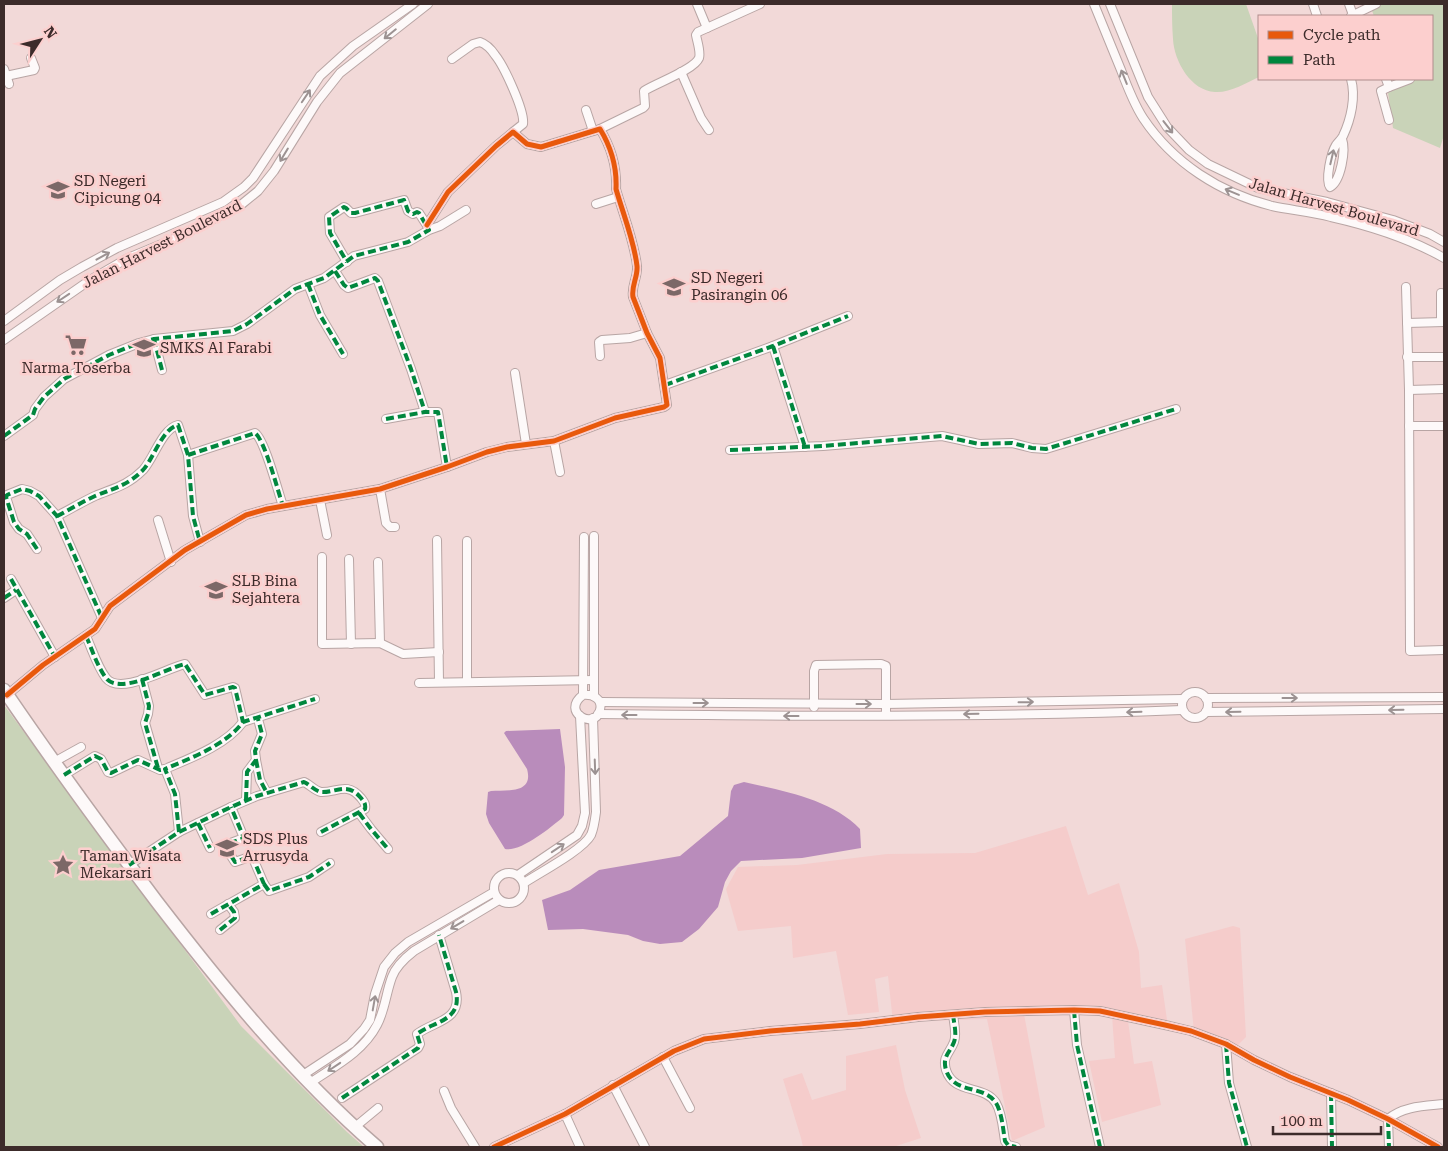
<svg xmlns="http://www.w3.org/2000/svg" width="1448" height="1151" viewBox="0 0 1448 1151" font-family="'Roboto Serif',serif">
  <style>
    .built { fill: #f5cccb }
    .green { fill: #c9d3b8 }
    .water { fill: #b98cbb }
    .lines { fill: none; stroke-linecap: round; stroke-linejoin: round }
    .street-casing { stroke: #b8a5a4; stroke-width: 10 }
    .primary-casing { stroke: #b8a5a4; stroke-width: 15 }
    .street { stroke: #fdf9f9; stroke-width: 8 }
    .primary { stroke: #fdf9f9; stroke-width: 12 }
    .quiet { stroke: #00873e; stroke-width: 4; stroke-dasharray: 8 4; stroke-linecap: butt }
    .cycleway-casing { stroke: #fccfce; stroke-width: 8 }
    .cycleway { stroke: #e8590c; stroke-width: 5 }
    .oneway { stroke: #9c9292 }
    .labels { text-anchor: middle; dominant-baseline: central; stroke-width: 5; stroke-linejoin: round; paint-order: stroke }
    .poi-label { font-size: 15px; fill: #3c2b2a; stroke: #fccfce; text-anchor: start }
    .street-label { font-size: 15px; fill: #3c2b2a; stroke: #fccfce }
  </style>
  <rect width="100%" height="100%" fill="#f2d9d8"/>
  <g class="built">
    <path d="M 1066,826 L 1088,895 L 1119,883 L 1139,952 L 1141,988 L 1162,985 L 1168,1027 L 1128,1021 L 1134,1064 L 1152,1061 L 1161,1105 L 1102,1122 L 1089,1061 L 1115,1058 L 1112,1015 L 1082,1010 L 1024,1014 L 1045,1127 L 1012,1141 L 987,1019 L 893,1022 L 888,976 L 875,979 L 879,1012 L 848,1015 L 836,951 L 793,958 L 791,926 L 738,931 L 726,889 L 738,867 L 797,865 L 887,854 L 975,853 Z"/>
    <path d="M 1233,926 L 1240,928 L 1246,1037 L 1236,1047 L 1194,1032 L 1185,939 Z"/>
    <path d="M 896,1045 L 905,1090 L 921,1138 L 893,1147 L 803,1147 L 801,1138 L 783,1079 L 802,1073 L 812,1100 L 846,1090 L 846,1056 Z"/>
  </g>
  <g class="green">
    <path d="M 1172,4 L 1246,4 L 1259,41 L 1259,77 C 1246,83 1230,93 1215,92 C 1191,91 1174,61 1173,39 C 1172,27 1172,15 1172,4 Z"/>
    <path d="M 1381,4 L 1444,4 L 1444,135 L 1440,148 L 1393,128 L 1388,93 L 1414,79 L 1432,79 L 1432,16 L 1374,16 L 1371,8 Z"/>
    <path d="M 4,705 L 241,1026 L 347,1132 L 364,1147 L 4,1147 Z"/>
  </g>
  <g class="water">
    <path d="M 560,729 L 565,767 L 564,815 L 562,818 C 550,828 521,852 505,849 L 489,823 L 486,814 L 488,792 L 491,791 C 507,790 534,794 527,769 L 504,733 L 506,731 Z"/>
    <path d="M 744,782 C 783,791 831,799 860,829 L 861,848 L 802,858 L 741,861 L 731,871 L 725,882 L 718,907 L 699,929 L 682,942 L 660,944 L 643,941 L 628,935 L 583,929 L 548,930 L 542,900 L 570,890 L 599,870 L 680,856 L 728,816 L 731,791 L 734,785 Z"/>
  </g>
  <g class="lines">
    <g class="street-casing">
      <g id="street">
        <path d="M 697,4 L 707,28"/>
        <path d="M 1094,4 C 1103,26 1112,48 1121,70 C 1127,86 1134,104 1143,118 C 1173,163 1220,193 1272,206 C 1291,210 1311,212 1331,217 C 1371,226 1409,238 1444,258"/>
        <path d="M 1110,4 L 1148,97 L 1167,127 L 1189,150 L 1208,164 L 1258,188 L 1327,202 L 1393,220 L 1430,234 L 1444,242"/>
        <path d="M 1313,4 L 1317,16"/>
        <path d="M 1349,4 L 1353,15"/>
        <path d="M 1351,16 L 1376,4"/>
        <path d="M 452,59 L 473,44 L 480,42 C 486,44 491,49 495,55 C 504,66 525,111 523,124 L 513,132"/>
        <path d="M 4,69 L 9,84"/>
        <path d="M 681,72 L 701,118 L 709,130"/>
        <path d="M 6,76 L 34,70 L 35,68 L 31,58"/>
        <path d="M 1386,79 L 1389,87 L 1410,79"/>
        <path d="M 1389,87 L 1381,91 L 1389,120"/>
        <path d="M 586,110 L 593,131"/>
        <path d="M 600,129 L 643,108 L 645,106 L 644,91 C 656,83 694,70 699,58 C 701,52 697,41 696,35 L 698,32 L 760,4"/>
        <path d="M 1342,139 C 1346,150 1341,181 1330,187 C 1325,180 1331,153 1336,145 C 1338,142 1341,140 1343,136 C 1351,119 1356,97 1351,79"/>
        <path d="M 596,204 L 618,197"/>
        <path d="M 347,262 L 330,233 L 329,217 L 344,207 L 346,208 L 351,213 L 355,213 L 404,200 L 408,211 L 413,214 L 417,212 L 419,213 L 428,227"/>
        <path d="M 335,271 L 344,285 L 348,288 L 375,278 L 378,281 L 411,369 L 425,412"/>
        <path d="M 308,284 L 320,315 L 343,354"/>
        <path d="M 1406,287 L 1409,390 L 1410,651 L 1444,650"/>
        <path d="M 4,321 L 60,280 L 82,267 L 117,248 L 223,202 L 244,187 L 253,178 L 320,76 L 353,46 L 413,4"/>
        <path d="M 1441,322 L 1441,293"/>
        <path d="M 1407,323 L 1444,322"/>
        <path d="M 154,339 L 162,370"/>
        <path d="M 4,340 L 90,280 L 128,258 L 176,238 L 242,204 L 258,191 L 274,171 L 317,102 L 340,73 L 428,4"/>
        <path d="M 773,346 L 805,447"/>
        <path d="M 600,356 L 599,342 L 602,340 L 630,338 L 647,333"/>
        <path d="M 1407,357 L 1444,357"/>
        <path d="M 515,373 L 526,444"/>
        <path d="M 665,385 L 773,346 L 848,316"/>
        <path d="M 1409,390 L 1444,389"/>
        <path d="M 386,419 L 425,412 L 438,412 L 447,467"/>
        <path d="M 1409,426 L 1444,426"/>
        <path d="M 4,436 L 33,415 L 35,409 L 44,397 L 64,379 L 109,355 L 139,343 L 154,339 L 233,331 L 247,324 L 295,289 L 324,278 L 354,256 L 408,242 L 429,230 L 440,226 L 466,210"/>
        <path d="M 554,441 L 560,472"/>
        <path d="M 730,450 L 823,446 L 942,436 L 979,444 L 1012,443 L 1032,448 L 1046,449 L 1176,409"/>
        <path d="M 188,455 L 255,433 C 265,440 278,492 283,506"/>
        <path d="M 380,489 L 386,523 L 390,527 L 395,527"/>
        <path d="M 320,500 L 327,535"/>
        <path d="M 57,516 C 69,510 82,502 95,496 C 114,488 127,486 143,470 C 154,458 162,429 178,425 L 188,455 L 193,516 L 200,542"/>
        <path d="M 158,520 L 171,562"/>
        <path d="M 437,540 L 439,682"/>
        <path d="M 37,549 L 27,534 L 19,529 L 14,522 L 6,497 L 7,495 L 22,489 L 30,491 L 39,496 L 57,516 L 102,618"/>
        <path d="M 322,557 L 322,644 L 380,643 L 403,654 L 439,652"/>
        <path d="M 349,559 L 351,644"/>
        <path d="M 378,562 L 380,643"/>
        <path d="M 11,579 L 55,657"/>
        <path d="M 4,598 L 16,590"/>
        <path d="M 86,636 C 92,649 97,666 106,678 C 120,696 167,668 185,664 L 205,695 L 233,687 L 235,688 L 243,722"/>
        <path d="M 142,679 L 149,706 L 148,714 L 145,723 L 158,768"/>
        <path d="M 467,682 L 467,541"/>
        <path d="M 419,683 L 594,680"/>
        <circle cx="1195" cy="705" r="13"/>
        <path d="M 7,695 L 43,665 L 95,629 L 110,606 L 185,550 L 246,515 L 267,509 L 380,489 L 447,467 L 487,452 L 507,447 L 554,441 L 615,418 L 664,407 L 667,405 L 660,358 L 647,333 L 633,297 C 631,286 638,277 637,266 C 634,240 623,214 616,189 C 617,168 611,147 600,129 L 541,147 L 527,144 L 513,132 L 496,146 L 448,192 L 427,225"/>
        <path d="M 583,695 C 593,694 603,699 600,710 C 595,731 560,712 583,695 L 584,537"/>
        <path d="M 594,696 L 594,536"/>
        <path d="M 1206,698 L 1444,697"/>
        <path d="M 600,702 L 885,704 L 1183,699"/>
        <path d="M 814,707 L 814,671 L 816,665 L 881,664 L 886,666 L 886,715"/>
        <path d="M 1206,712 L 1444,709"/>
        <path d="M 598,714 C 793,716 988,718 1182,710"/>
        <path d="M 256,760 L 260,780 L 267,793"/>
        <path d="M 54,762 L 81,747"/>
        <path d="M 64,775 L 95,756 L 101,759 L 108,772 L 111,773 L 138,760 L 160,770 L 165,769"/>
        <path d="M 246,800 L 247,772 L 256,760 L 255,751 L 262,734 L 258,719"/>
        <path d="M 359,813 L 371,829 L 388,849"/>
        <path d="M 198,823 L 210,848"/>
        <path d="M 179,832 L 175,794 L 165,769 C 191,758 226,745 243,722 L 315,699"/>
        <path d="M 129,865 L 179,832 L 231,807 L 257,796 L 304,782 C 309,784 315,791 321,792 C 336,793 347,781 361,798 C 364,802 366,804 365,809 L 321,832"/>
        <circle cx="509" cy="888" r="15"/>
        <path d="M 518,875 L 577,835 L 582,826 L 585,813 L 580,716"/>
        <path d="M 524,883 C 539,873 583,850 591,835 C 594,828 595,820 596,812 L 593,718"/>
        <path d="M 264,884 L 269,891 L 309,877 L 330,863"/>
        <path d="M 211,914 L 264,884 L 252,856 L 235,862 L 226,848 L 228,844 L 244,838 L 231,807"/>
        <path d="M 220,930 L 235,918 L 234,912 L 228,904"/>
        <path d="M 1074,1010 L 1077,1045 L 1100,1147"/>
        <path d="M 953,1015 C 954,1023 957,1034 954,1042 C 950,1053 942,1056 946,1070 C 954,1095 984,1084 996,1103 C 1002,1113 1003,1129 1005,1141 L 1008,1145 L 1016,1147"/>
        <path d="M 1226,1044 L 1229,1083 L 1247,1147"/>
        <path d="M 663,1057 L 690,1108"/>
        <path d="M 303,1075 L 350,1044 L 364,1029 L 370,1020 L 375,994 L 384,967 L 395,953 L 408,942 L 494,892"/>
        <path d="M 310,1083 C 335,1066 363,1052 377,1025 C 385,1010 386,993 392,977 C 396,966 405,958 414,951 L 499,900"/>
        <path d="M 613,1085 L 645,1147"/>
        <path d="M 444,1091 L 451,1108 L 475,1147"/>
        <path d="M 1331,1093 L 1332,1147"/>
        <path d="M 342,1098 L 418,1048 L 420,1044 L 417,1034 C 434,1021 462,1021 456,992 L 439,935"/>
        <path d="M 565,1114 L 580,1147"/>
        <path d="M 355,1127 L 378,1108"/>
        <path d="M 494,1147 L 565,1114 L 674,1051 L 704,1039 L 770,1031 L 860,1024 L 918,1017 L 985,1012 L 1074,1010 L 1100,1011 L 1165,1025 L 1191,1031 L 1226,1044 L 1254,1060 L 1290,1077 L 1348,1100 L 1388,1119 L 1438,1147"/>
        <path d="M 1389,1147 L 1388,1119 C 1403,1106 1425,1106 1444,1104"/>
      </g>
    </g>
    <g class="primary-casing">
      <path id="primary" d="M 4,690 C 53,762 105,833 157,902 C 224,989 294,1075 377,1147"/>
    </g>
    <use href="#street" class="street"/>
    <use href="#primary" class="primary"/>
    <g class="quiet">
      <path d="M 335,271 L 344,285 L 348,288 L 375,278 L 378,281 L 411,369 L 425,412"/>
      <path d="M 308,284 L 320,315 L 343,354"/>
      <path d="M 154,339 L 162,370"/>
      <path d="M 773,346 L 805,447"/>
      <path d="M 665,385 L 773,346 L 848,316"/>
      <path d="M 386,419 L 425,412 L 438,412 L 447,467"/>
      <path d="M 4,436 L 33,415 L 35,409 L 44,397 L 64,379 L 109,355 L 139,343 L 154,339 L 233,331 L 247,324 L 295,289 L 324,278 L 354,256 L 408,242 L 429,230 L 419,213 L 417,212 L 413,214 L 408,211 L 404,200 L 355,213 L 351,213 L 346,208 L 344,207 L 329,217 L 330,233 L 347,262"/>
      <path d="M 730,450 L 823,446 L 942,436 L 979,444 L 1012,443 L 1032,448 L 1046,449 L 1176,409"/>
      <path d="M 188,455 L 255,433 C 265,440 278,492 283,506"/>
      <path d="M 57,516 C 69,510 82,502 95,496 C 114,488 127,486 143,470 C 154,458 162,429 178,425 L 188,455 L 193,516 L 200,542"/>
      <path d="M 37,549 L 27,534 L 19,529 L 14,522 L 6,497 L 7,495 L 22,489 L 30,491 L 39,496 L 57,516 L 102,618"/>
      <path d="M 11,579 L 55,657"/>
      <path d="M 4,598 L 16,590"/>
      <path d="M 86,636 C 92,649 97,666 106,678 C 120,696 167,668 185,664 L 205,695 L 233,687 L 235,688 L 243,722"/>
      <path d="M 142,679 L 149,706 L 148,714 L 145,723 L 158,768"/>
      <path d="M 256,760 L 260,780 L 267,793"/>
      <path d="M 64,775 L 95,756 L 101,759 L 108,772 L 111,773 L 138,760 L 160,770 L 165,769"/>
      <path d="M 246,800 L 247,772 L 256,760 L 255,751 L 262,734 L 258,719"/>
      <path d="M 359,813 L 371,829 L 388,849"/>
      <path d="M 198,823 L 210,848"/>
      <path d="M 179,832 L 175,794 L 165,769 C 191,758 226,745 243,722 L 315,699"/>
      <path d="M 129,865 L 179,832 L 231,807 L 257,796 L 304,782 C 309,784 315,791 321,792 C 336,793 347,781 361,798 C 364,802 366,804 365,809 L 321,832"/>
      <path d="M 264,884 L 269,891 L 309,877 L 330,863"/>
      <path d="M 211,914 L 264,884 L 252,856 L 235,862 L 226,848 L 228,844 L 244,838 L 231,807"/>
      <path d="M 220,930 L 235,918 L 234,912 L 228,904"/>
      <path d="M 1074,1010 L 1077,1045 L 1100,1147"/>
      <path d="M 953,1015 C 954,1023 957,1034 954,1042 C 950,1053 942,1056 946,1070 C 954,1095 984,1084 996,1103 C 1002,1113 1003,1129 1005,1141 L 1008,1145 L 1016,1147"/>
      <path d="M 1226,1044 L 1229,1083 L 1247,1147"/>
      <path d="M 1331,1093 L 1332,1147"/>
      <path d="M 342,1098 L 418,1048 L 420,1044 L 417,1034 C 434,1021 462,1021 456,992 L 439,935"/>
      <path d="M 1388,1119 L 1389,1147"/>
    </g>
    <g class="cycleway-casing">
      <g id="cycleway">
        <path d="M 7,695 L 43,665 L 95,629 L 110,606 L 185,550 L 246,515 L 267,509 L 380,489 L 447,467 L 487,452 L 507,447 L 554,441 L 615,418 L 664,407 L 667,405 L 660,358 L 647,333 L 633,297 C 631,286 638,277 637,266 C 634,240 623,214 616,189 C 617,168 611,147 600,129 L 541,147 L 527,144 L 513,132 L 496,146 L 448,192 L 427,225"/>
        <path d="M 494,1147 L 565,1114 L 674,1051 L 704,1039 L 770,1031 L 860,1024 L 918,1017 L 985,1012 L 1074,1010 L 1100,1011 L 1165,1025 L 1191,1031 L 1226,1044 L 1254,1060 L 1290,1077 L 1348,1100 L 1388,1119 L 1438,1147"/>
      </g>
    </g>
    <use href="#cycleway" class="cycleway"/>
  </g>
  <defs><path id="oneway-shaft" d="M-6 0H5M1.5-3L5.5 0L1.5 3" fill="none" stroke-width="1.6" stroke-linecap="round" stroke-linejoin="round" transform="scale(1.25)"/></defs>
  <g class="oneway">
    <use href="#oneway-shaft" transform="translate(390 34) rotate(141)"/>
    <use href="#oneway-shaft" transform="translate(1124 77) rotate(-112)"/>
    <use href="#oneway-shaft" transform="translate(306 96) rotate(-56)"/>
    <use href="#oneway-shaft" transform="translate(1168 127) rotate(52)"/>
    <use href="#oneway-shaft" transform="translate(284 155) rotate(121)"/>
    <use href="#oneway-shaft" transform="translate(1332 157) rotate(-77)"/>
    <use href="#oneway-shaft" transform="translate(1232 192) rotate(-157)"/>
    <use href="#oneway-shaft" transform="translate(103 256) rotate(-29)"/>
    <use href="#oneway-shaft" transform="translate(63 298) rotate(146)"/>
    <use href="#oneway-shaft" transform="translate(1290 698)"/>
    <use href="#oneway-shaft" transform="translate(1026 702) rotate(-1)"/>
    <use href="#oneway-shaft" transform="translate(701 703)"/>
    <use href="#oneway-shaft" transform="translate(864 704)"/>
    <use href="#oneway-shaft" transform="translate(1396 710) rotate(179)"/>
    <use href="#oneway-shaft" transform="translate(1134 712) rotate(178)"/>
    <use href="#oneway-shaft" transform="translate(1233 712) rotate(179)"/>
    <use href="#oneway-shaft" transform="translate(971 714) rotate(179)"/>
    <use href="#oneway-shaft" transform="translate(629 715) rotate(-180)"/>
    <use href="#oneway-shaft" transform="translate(791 716) rotate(-180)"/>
    <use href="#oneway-shaft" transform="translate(595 767) rotate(88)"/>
    <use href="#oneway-shaft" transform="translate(558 848) rotate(-34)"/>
    <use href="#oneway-shaft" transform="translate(457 925) rotate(149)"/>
    <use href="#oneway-shaft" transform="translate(374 1003) rotate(-80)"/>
    <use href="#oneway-shaft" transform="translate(334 1067) rotate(146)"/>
  </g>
  <defs>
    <g id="school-bare" transform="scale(1.725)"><path d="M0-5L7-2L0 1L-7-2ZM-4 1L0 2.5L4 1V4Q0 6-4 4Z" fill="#7c6867" stroke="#fccfce" stroke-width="2.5" paint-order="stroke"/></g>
    <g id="supermarket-bare" transform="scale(1.725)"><path d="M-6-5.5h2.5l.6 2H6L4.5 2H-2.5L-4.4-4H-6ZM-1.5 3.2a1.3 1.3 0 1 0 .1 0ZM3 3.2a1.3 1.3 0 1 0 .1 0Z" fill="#7c6867" stroke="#fccfce" stroke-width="2.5" paint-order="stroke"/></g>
    <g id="sight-bare" transform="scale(1.725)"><path d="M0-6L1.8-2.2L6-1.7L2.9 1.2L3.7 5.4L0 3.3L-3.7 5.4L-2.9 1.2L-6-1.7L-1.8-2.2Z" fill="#7c6867" stroke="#fccfce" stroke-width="2.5" paint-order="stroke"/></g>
  </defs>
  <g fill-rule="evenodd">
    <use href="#school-bare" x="58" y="190"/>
    <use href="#school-bare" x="674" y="287"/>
    <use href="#supermarket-bare" x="76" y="345"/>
    <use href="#school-bare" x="144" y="348"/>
    <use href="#school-bare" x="216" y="590"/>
    <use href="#school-bare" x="227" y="848"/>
    <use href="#sight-bare" x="63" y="865"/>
  </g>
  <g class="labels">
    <g class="poi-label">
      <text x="74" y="181">SD Negeri<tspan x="74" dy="17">Cipicung 04</tspan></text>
      <text x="691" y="278">SD Negeri<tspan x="691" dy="17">Pasirangin 06</tspan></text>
      <text x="160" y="348">SMKS Al Farabi</text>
      <text x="76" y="368" text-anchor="middle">Narma Toserba</text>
      <text x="232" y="581">SLB Bina<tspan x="232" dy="17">Sejahtera</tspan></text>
      <text x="243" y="839">SDS Plus<tspan x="243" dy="17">Arrusyda</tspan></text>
      <text x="80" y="856">Taman Wisata<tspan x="80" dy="17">Mekarsari</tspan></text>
    </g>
    <g class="street-label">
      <text transform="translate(1334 207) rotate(16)">Jalan Harvest Boulevard</text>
      <text transform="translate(162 244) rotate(-27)">Jalan Harvest Boulevard</text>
    </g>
  </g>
  <rect width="1448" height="1151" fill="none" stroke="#3c2b2a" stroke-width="10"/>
  <rect x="1258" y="15" width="175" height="65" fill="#fccfce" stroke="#af8d8c"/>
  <rect x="1268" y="31" width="25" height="8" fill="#e8590c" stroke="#af8d8c"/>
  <text x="1303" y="40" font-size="15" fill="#3c2b2a">Cycle path</text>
  <rect x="1268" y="56" width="25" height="8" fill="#00873e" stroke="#af8d8c"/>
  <text x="1303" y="65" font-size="15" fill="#3c2b2a">Path</text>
  <g transform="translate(40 40) rotate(54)" stroke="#fccfce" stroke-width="4" paint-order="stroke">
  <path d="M0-4L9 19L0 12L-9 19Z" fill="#3c2b2a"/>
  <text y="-8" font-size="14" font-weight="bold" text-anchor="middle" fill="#3c2b2a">N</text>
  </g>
  <path d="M1273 1126v8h108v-8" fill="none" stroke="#3c2b2a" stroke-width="2.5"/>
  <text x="1280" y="1126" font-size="15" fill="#3c2b2a" stroke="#fccfce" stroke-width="4" paint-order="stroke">100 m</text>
</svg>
